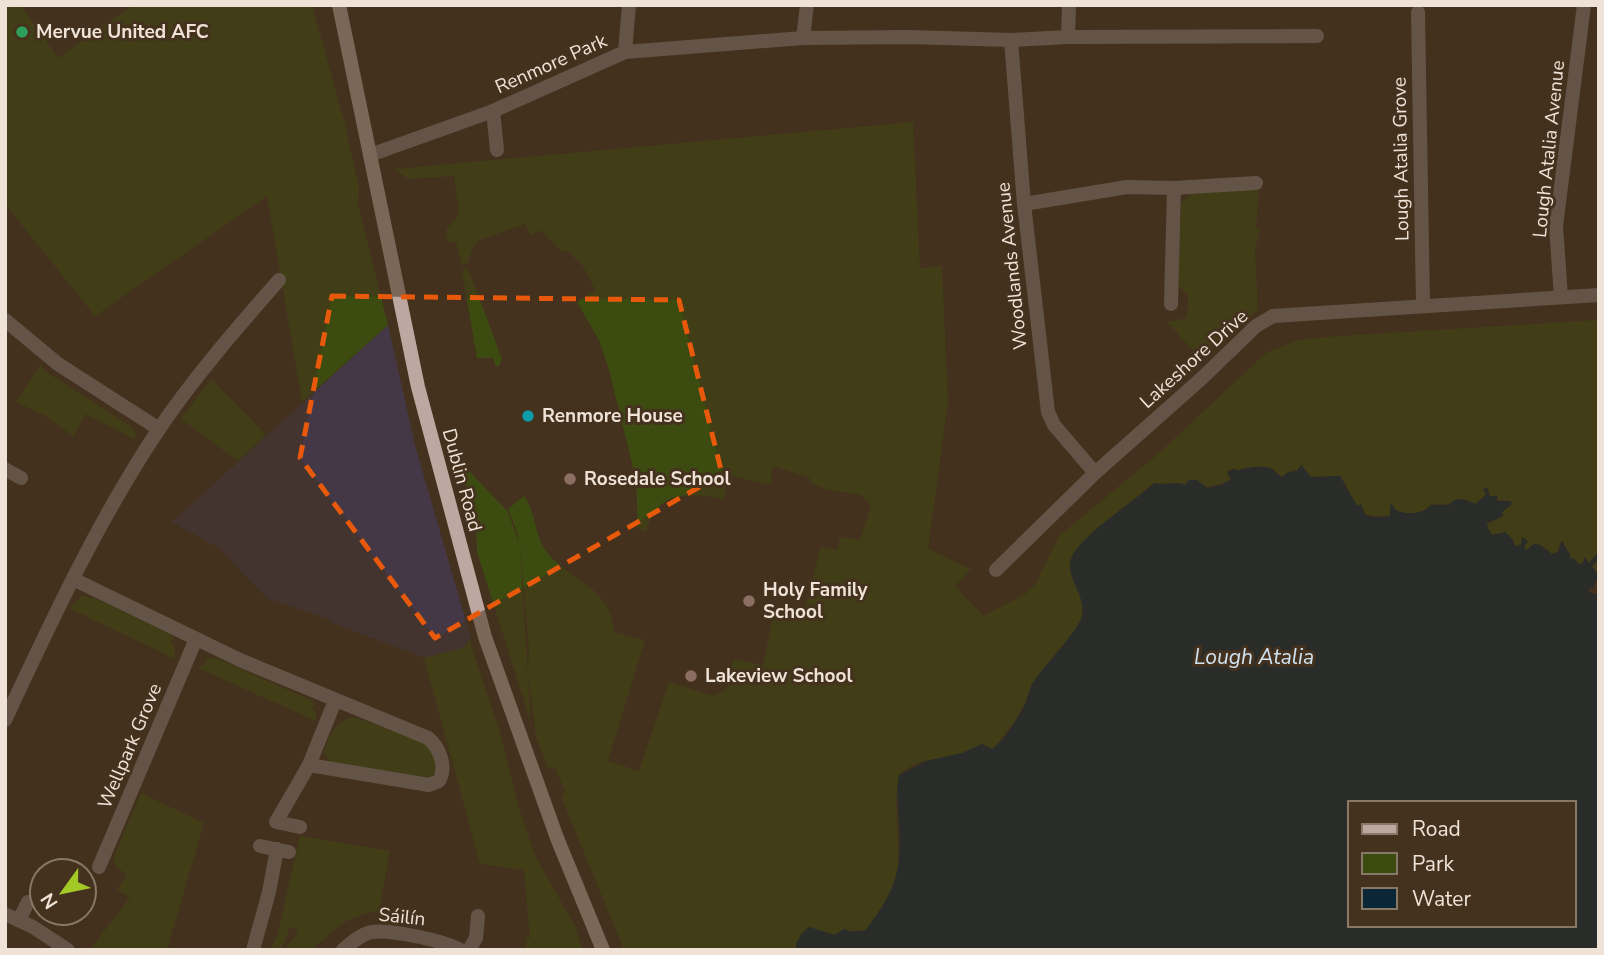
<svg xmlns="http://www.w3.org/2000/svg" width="1604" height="955" viewBox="0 0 1604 955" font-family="'Nunito Sans',sans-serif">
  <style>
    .commercial { fill: #443847 }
    .green { fill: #3c4c11 }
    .water { fill: #0a2637; fill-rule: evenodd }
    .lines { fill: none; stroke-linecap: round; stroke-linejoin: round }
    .stream { stroke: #0a2637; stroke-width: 4.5 }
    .street { stroke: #8d7f7a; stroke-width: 14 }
    .secondary { stroke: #bea7a0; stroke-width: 14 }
    .marked { fill: none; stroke: #e8590c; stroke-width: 5; stroke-dasharray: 14 9; stroke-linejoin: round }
    .leisure-dot { fill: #2e9e5b; stroke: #44311e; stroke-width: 2.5 }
    .culture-dot { fill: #0f9aa8; stroke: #44311e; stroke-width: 2.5 }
    .education-dot { fill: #8d6e63; stroke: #44311e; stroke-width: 2.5 }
    .labels { text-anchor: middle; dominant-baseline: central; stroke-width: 6; stroke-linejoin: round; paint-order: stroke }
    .poi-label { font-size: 19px; font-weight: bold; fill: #efe3d7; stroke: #44311e; text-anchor: start }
    .street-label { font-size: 19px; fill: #efe3d7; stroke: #44311e }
    .water-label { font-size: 21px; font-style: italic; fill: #cee2f1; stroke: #44311e }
  </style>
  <rect width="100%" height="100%" fill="#44311e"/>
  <path class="commercial" d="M 388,325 L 415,445 L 471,639 L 463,648 L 427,659 L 331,622 L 329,619 L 267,598 L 219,548 L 172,522 Z"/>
  <g class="green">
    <path d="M 5,5 L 21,5 L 58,58 L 133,5 L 312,5 L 345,124 L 359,188 L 358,204 L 388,325 L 302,402 L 267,196 L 95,316 L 5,204 Z"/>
    <path d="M 913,122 L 920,268 L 942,266 L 948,402 L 928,549 L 971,569 L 955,586 L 983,616 L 1024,595 L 1035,585 L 1059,536 L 1159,453 L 1266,353 L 1298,340 L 1339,336 L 1599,320 L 1599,575 L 1585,557 L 1583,563 L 1579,564 L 1573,558 L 1571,560 L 1570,554 L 1562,541 L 1560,542 L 1558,551 L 1552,554 L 1541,545 L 1534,544 L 1526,550 L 1524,547 L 1528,541 L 1523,537 L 1521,544 L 1515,546 L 1513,540 L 1505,532 L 1492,535 L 1486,525 L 1503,516 L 1502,512 L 1512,504 L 1511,501 L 1498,500 L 1497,495 L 1490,496 L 1487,488 L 1483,489 L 1486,495 L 1475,504 C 1466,499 1457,496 1449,504 L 1431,504 C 1422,516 1400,518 1392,504 L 1390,506 L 1390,517 L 1366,515 L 1361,504 L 1357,506 L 1341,476 L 1310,477 L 1301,465 L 1297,471 L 1292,470 L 1282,477 L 1271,468 L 1264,466 L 1237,470 L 1234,468 L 1227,472 L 1230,479 L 1228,482 L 1207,487 L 1197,480 L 1189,480 L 1185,485 C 1175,481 1164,486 1154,483 L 1090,535 L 1071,558 L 1070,570 L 1082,600 L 1082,617 L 1074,631 L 1032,684 L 1025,703 L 1015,721 L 993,749 L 982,744 C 976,747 969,751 963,753 C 944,760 917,757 902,773 C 890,785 902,851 897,874 C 891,896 879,911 866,930 L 852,931 L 844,929 L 835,935 L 809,928 L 802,933 L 796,944 L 797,950 L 624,950 L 562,799 L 565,791 L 555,768 L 548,768 L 536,737 L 528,672 L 529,649 L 520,544 L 531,723 L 477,552 L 475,505 L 444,437 L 469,471 L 508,512 L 519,543 L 517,532 L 508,509 L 524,496 C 536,512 534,535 546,551 C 570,583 611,585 614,632 L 645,640 L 608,761 L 639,771 L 669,682 L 714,696 L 726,690 L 728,686 L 726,685 L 734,659 L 763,665 L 774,612 L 803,617 L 821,546 L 837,550 L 840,537 L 860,540 L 871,505 L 861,495 L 828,490 L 811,483 L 809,477 L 772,466 L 771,485 L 730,476 L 723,499 C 686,493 658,489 646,532 L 638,529 L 636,480 L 609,370 L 600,342 L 577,302 L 595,290 L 583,266 L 567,250 L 562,252 L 541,230 L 531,235 L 525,224 L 477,241 L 472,249 L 468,263 L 462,265 L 456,242 L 448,242 L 446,230 L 459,214 L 454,176 L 408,179 L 395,169 Z"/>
    <path d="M 1259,190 L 1256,228 L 1260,230 L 1255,250 L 1258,309 L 1201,359 L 1167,322 L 1187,318 L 1188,295 L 1178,286 L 1181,204 L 1190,194 L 1199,191 Z"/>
    <path d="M 468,268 L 502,359 L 499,366 L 495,366 L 494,358 L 477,358 L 462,270 Z"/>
    <path d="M 40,365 L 48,373 L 129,425 L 136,434 L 135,439 L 86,414 L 73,436 L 44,415 L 16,402 Z"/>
    <path d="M 211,379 L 266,435 L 238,461 L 181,419 Z"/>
    <path d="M 82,596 L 97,599 L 170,634 L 174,638 L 171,641 L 175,648 L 175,659 L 69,608 Z"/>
    <path d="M 471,639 L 471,646 L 500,733 L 519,808 L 535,855 L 575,927 L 583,950 L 526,950 L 527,938 L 530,938 L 524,870 L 480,864 L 424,658 L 463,648 Z"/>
    <path d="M 216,658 L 313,701 L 315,704 L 312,708 L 316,713 L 316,721 L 198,668 L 207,662 L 207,659 Z"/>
    <path d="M 354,717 L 423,742 C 433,751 440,762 433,775 L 430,778 L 330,762 L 324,752 C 329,735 335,721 354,717 Z"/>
    <path d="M 141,793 L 204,823 L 167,950 L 90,950 L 130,897 L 117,890 L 127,874 L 117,868 L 113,859 Z"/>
    <path d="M 300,836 L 390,851 L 379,911 L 364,914 L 344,922 L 311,950 L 286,950 C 287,941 297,939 298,929 L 290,927 L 281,950 L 270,950 L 277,936 Z"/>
  </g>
  <path class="water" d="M 1301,465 L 1311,477 L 1340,476 L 1357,506 L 1361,504 L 1365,515 L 1375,517 L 1390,516 L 1390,506 L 1392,504 L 1395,510 C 1407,515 1422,515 1431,505 L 1449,505 C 1457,496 1466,499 1475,504 L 1486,495 L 1483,489 L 1487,488 L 1490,496 L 1497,496 L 1497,501 L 1510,501 L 1512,504 L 1502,512 L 1503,516 L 1486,524 L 1492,535 L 1505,532 L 1513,540 L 1515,546 L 1521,545 L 1522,537 L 1528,541 L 1524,547 L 1526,550 L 1534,544 L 1540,545 L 1552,554 L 1558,552 L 1562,541 L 1570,555 L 1570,559 L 1573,558 L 1579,564 L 1583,563 L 1584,557 L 1599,575 L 1593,588 L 1589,588 L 1589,592 L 1599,595 L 1599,950 L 797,950 L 796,944 L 802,933 L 809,927 L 835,935 L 844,929 L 852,932 L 866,930 C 895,890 902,874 899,824 C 898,807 896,792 899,775 L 926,761 L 962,753 L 982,744 L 993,749 C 1006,737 1016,722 1024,706 C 1028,698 1029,688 1034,681 C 1044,666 1079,630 1082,616 C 1087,596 1065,578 1071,559 C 1079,536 1134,502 1154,483 C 1164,486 1175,481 1185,485 L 1189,480 L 1197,480 L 1207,488 L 1221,485 L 1231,479 L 1227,472 L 1234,469 L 1237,471 C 1245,467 1266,465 1272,469 C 1276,472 1278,475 1282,477 L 1288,472 L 1297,471 ZM 1350,803 L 1574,803 L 1574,925 L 1350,925 Z"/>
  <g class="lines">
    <path class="stream" d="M 1591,564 L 1599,555"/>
    <g class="street">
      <path d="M 1418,12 L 1423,306"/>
      <path d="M 1068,37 L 1069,5"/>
      <path d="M 803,38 L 807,5"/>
      <path d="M 1011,40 L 1024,204 L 1048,412 L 1054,425 L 1095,473"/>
      <path d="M 625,52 L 629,5"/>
      <path d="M 493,111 L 497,150"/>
      <path d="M 370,155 L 493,111 L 625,52 L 803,38 L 909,37 L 1011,40 L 1068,37 L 1317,36"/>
      <path d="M 1024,204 L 1127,187 L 1174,188 L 1256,183"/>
      <path d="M 1561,297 L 1556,226 L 1584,5"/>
      <path d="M 1171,304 L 1174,188"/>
      <path d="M 5,320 L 58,364 L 159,429"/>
      <path d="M 5,469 L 21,478"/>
      <path d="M 996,570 L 1095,473 L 1201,379 L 1256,326 L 1273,316 L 1599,295"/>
      <path d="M 73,579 L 240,660 L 428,738 C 440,748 447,767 439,781 L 429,785 L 309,765"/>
      <path d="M 5,720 C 52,620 98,520 159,429 C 195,376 237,328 279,280"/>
      <path d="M 300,827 L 276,822 L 309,765 L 335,701"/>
      <path d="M 260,846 L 289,852"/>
      <path d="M 99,867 L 196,639"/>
      <path d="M 5,914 L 33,927 L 68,950"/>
      <path d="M 19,920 L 28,902"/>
      <path d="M 253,950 L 269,892 L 277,849"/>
      <path d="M 343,950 C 351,943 361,934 372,932 C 389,929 446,941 460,950"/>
      <path d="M 469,950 L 476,938 L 478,916"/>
    </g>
    <path class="secondary" d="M 339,5 L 418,387 L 485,637 L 557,838 L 603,950"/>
  </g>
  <path d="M0 0H1604V955H0ZM 332,296 L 679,300 L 722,474 L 435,638 L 300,458 Z" fill="#44311e" fill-opacity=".55" fill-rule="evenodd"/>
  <path class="marked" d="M 332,296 L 679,300 L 722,474 L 435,638 L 300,458 Z"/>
  <circle class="leisure-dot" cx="22" cy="32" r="7"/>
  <circle class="culture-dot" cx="528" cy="416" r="7"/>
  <g class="education-dot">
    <circle cx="570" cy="479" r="7"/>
    <circle cx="749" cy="601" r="7"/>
    <circle cx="691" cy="676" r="7"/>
  </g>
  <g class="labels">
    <g class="poi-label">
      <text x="36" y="32">Mervue United AFC</text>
      <text x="542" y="416">Renmore House</text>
      <text x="584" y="479">Rosedale School</text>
      <text x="763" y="590">Holy Family<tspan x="763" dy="22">School</tspan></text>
      <text x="705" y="676">Lakeview School</text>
    </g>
    <g class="street-label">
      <text transform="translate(551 64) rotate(-24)">Renmore Park</text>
      <text transform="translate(1549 149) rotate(-84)">Lough Atalia Avenue</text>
      <text transform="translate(1401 159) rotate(-91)">Lough Atalia Grove</text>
      <text transform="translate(1012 266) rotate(-96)">Woodlands Avenue</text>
      <text transform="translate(1194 359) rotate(-42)">Lakeshore Drive</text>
      <text transform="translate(462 480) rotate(75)">Dublin Road</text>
      <text transform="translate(130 746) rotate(-67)">Wellpark Grove</text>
      <text transform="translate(402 917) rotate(6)">Sáilín</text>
    </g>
    <g class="water-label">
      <text x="1254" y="657">Lough Atalia</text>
    </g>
  </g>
  <rect width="1604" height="955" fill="none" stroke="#efe3d7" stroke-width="14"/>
  <rect x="1348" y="801" width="228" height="126" fill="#44311e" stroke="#887868" stroke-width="2"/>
  <rect x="1362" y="824" width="35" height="10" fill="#bea7a0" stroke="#887868" stroke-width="2"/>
  <text x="1412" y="836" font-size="21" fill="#efe3d7">Road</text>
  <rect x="1362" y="853" width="35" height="21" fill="#3c4c11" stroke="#887868" stroke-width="2"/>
  <text x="1412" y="871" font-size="21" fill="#efe3d7">Park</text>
  <rect x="1362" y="888" width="35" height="21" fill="#0a2637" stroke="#887868" stroke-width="2"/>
  <text x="1412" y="906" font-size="21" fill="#efe3d7">Water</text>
  <g transform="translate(63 892) rotate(237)"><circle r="33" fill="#44311e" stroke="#887868" stroke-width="2"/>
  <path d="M0-5L12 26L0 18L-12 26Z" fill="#a3c927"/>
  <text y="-10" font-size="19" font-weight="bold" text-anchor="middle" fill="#efe3d7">N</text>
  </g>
</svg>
